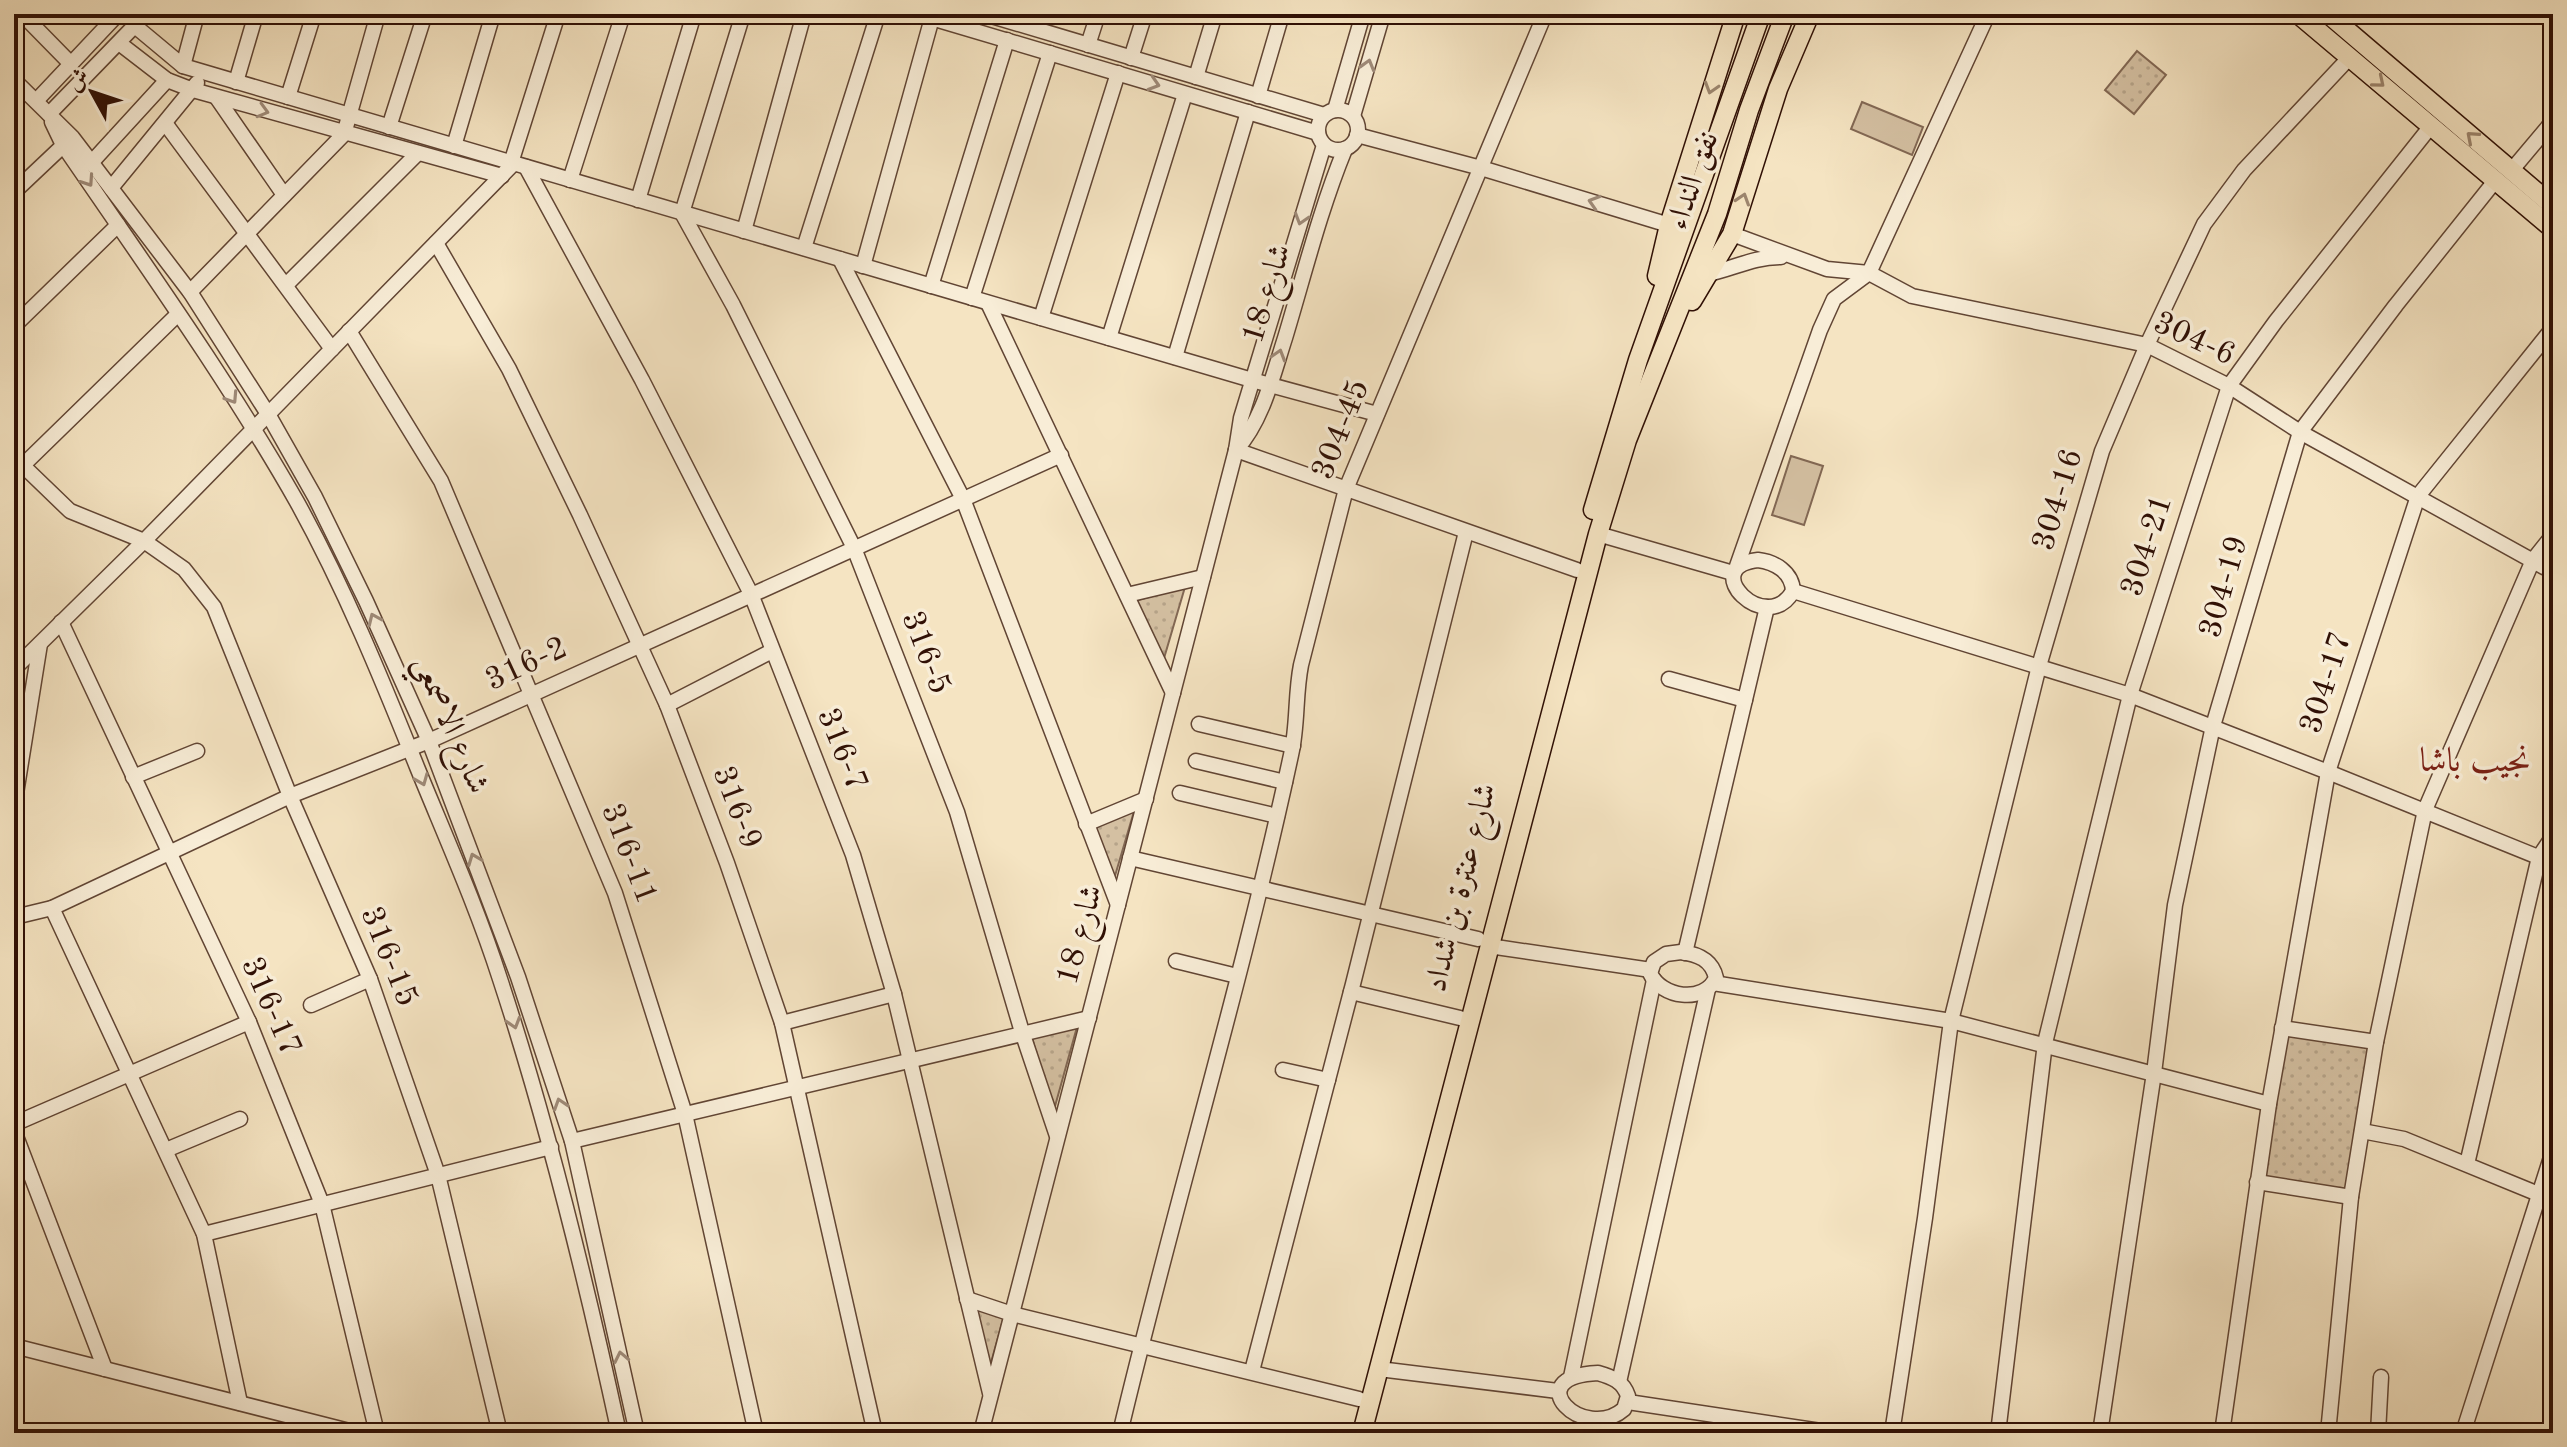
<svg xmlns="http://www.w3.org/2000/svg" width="2567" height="1447" viewBox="0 0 2567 1447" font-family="'Old Standard TT',Amiri,serif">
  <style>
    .grass { fill: url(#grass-dots); stroke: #826854; stroke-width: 2 }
    .pitch { fill: #d4c0a2; stroke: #826854; stroke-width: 2 }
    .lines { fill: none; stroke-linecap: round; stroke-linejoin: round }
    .minor-casing { stroke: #614534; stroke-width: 17 }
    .major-casing { stroke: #301005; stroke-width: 21 }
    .minor { stroke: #f8edd7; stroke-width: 14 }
    .major { stroke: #f5e4c2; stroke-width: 18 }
    .oneway { stroke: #9e8a78 }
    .oneway2 { stroke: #9c856d }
    .labels { text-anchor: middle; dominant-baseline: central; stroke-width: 7; stroke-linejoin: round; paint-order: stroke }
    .street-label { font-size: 32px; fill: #301005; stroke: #f8edd7 }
    .neighbourhood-label { font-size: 34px; fill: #7a1f14; stroke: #f8edd7 }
  </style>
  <defs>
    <pattern id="grass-dots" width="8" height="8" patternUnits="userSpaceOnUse" patternTransform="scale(2)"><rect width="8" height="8" fill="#d4c0a2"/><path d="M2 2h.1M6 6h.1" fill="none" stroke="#b6a48a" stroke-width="1.8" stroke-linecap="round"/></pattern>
  </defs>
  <rect width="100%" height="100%" fill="#f5e4c2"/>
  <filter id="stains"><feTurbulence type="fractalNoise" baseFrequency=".0025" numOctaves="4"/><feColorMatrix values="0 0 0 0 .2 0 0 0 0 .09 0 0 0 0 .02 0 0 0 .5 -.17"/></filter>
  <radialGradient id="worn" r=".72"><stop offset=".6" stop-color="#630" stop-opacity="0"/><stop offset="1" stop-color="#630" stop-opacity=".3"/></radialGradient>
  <g class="grass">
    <path d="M 2137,51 L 2166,75 L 2134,114 L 2105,90 Z"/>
    <path d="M 1185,587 L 1162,665 L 1134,607 L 1138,600 Z"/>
    <path d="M 1135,808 L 1112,886 L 1093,826 Z"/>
    <path d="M 1077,1027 L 1052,1117 L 1032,1037 Z"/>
    <path d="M 2282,1028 L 2376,1042 L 2351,1197 L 2257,1182 Z"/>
    <path d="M 973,1307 L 1004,1316 L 987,1377 Z"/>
  </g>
  <g class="pitch">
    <path d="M 1862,102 L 1923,127 L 1912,155 L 1851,129 Z"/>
    <path d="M 1791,456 L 1823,466 L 1804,525 L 1772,515 Z"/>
  </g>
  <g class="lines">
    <g class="minor-casing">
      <g id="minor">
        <path d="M 22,14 L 71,64"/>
        <path d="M 743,14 L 682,213 L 733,305 L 854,548 L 957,812 L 1022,1032 L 1057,1136"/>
        <path d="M 918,14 L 1318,133"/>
        <path d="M 985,14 L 1324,115"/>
        <path d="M 135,26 L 183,66 L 1252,380 L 1377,414"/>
        <path d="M 119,43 L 167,80 L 193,90 L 502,176"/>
        <path d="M 1088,45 L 1098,14"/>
        <path d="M 1131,58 L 1145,14"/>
        <path d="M 183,66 L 197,14"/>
        <path d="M 1196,77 L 1215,14"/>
        <path d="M 14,80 L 72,137 L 190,292 L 268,414 L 315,497 L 366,601 L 429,741 L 518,977 L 572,1141 L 637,1433"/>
        <path d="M 236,82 L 256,14"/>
        <path d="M 1258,96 L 1282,14"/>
        <path d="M 288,97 L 314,14"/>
        <path d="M 217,98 L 284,195"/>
        <path d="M 36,101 L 118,14"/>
        <circle cx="1338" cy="130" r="20"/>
        <path d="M 1335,110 L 1363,14"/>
        <path d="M 49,114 L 146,14"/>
        <path d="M 1353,116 L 1383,14"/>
        <path d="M 52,122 L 63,145 C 143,262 227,379 297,502 C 344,587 381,677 417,767 C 446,838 477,907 500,979 C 549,1128 586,1280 619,1433"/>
        <path d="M 165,123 L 332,349"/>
        <path d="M 389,127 L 425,14"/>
        <path d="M 1357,135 L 1481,168 L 1669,225"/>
        <path d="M 454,146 L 493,14"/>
        <path d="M 91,163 L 167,80"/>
        <path d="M 511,163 L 558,14"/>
        <path d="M 526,167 L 642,380 L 751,594 L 853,855 L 894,994 L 990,1393"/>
        <path d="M 2511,171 L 2553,121"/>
        <path d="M 570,180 L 623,14"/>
        <path d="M 111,188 L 197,83"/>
        <path d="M 14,192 L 69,140"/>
        <path d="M 638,200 L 694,14"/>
        <path d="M 744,231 L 804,14"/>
        <path d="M 1732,234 L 1827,269 L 1869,273 L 1912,296 L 2147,345 L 2229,386 L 2300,432 L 2553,572"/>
        <path d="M 436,243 L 509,369 L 580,515 L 667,705 L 727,863 L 782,1023 L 875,1433"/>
        <path d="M 804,248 L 878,14"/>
        <path d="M 840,259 L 963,499 L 1118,905"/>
        <path d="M 863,266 L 932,18"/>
        <path d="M 1869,273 L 1988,14"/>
        <path d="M 1707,274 C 1733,269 1752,257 1781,257"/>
        <path d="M 286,285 L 417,154"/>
        <path d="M 931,286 L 1007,40"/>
        <path d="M 190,292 L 344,134 L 378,14"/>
        <path d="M 972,298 L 1050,53"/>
        <path d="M 988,303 L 1173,693"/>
        <path d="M 1041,318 L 1118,73"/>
        <path d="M 14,326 L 118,225"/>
        <path d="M 349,331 L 441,481 L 615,893 L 685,1114 L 756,1433"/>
        <path d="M 1109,338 L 1185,94"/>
        <path d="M 1175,357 L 1248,112"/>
        <path d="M 1236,450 L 1577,570"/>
        <path d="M 1236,450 C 1263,420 1273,375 1285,338 C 1304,275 1320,210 1345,149"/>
        <path d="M 14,457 L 70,511 L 144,541 L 184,569 L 214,607 L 290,796 L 370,979 L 438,1175 L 500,1433"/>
        <path d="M 14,474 L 177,315"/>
        <path d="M 1598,534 L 1733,573"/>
        <path d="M 1758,560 C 1775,562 1792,572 1793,591 C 1767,638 1696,567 1758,560 Z"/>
        <path d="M 1737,566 L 1820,330 L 1834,299 L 1869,273"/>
        <path d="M 1793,591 L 2130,695 L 2328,772 L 2553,863"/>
        <path d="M 1127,595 L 1203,577"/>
        <path d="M 61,622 L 249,1022 L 322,1204 L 377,1433"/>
        <path d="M 14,669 L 144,541 L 514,163"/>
        <path d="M 1669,679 L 1745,700"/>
        <path d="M 667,705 L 772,651"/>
        <path d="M 1199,724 L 1293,746"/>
        <path d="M 1196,761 L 1285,782"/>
        <path d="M 133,777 L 197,751"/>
        <path d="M 1180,793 L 1277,816"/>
        <path d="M 14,806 L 40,644"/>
        <path d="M 1086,824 L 1146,799"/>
        <path d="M 1130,858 L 1478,939"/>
        <path d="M 52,908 L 204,1234 L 240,1403"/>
        <path d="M 14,912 L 23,915 L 52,908 L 290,796 L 429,741 L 1061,455"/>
        <path d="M 1489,946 L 1651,970"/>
        <path d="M 1681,952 C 1698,954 1712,960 1716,978 C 1704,1004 1661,998 1650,973 L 1654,962 L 1666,954 Z"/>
        <path d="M 1685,953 L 1767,607"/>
        <path d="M 1176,961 L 1237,976"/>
        <path d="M 1713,983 L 1951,1021 L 2269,1104"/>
        <path d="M 1351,992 L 1460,1018"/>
        <path d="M 311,1005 L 370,979"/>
        <path d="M 782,1023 L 894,994"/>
        <path d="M 2282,1028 L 2376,1042"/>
        <path d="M 1283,1070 L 1328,1080"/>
        <path d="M 14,1124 L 249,1022"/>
        <path d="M 14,1131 L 105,1369"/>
        <path d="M 2362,1131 L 2404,1139 L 2553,1200"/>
        <path d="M 572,1141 L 1089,1018"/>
        <path d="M 166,1150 L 240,1119"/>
        <path d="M 2467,1164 L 2539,857 L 2553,836"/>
        <path d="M 2257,1182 L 2351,1197"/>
        <path d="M 204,1234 L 551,1147"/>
        <path d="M 967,1299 L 1012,1314 L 1359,1399"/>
        <path d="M 14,1346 L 357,1433"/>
        <path d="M 1379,1369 L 1558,1391"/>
        <path d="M 1252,1371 L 1353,984 L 1466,532"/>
        <path d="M 1598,1373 C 1612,1377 1623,1381 1628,1396 L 1624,1409 C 1584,1444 1516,1377 1598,1373 Z"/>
        <path d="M 1571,1377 L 1654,980"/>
        <path d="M 1619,1382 L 1708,989"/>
        <path d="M 1628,1402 L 1834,1433"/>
        <path d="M 981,1433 L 1236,450 L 1241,418 L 1324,145"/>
        <path d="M 1120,1433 C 1174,1206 1242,983 1291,755 C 1298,725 1295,695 1301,665 L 1346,489 L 1545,14"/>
        <path d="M 1892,1433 L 1925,1218 L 1951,1021 L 2039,666 L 2102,451 L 2147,345 L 2204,224 L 2244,170 L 2350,57"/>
        <path d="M 1998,1433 L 2045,1043 L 2130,695 L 2229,386 L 2276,321 L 2431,126"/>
        <path d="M 2100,1433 L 2154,1073 L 2175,905 L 2213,726 L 2300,432 L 2396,305 L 2495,181"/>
        <path d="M 2222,1433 L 2269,1104 L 2328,772 L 2418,496 L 2553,328"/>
        <path d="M 2328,1433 L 2351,1197 L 2376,1042 L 2425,810 L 2533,560 L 2553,535"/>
        <path d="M 2378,1433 L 2381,1377"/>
        <path d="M 2463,1433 L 2553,1151"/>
      </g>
    </g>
    <g class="major-casing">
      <g id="major">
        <path d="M 2298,14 L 2553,229"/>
        <path d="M 2328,14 L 2553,206"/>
        <path d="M 1657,276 L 1669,225 L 1736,14"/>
        <path d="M 1692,301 L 1732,234 L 1778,89 L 1810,14"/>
        <path d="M 1593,510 L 1638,360 L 1761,14"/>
        <path d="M 1362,1433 L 1598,534 L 1627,440 L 1717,214 L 1749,110 L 1785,14"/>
      </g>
    </g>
    <use href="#minor" class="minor"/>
    <use href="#major" class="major"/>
  </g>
  <defs><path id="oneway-chevron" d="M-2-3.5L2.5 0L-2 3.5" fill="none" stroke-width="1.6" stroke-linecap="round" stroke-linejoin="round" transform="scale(2)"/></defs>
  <g class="oneway">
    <use href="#oneway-chevron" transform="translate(1368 65) rotate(-74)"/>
    <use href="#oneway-chevron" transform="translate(1154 84) rotate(17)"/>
    <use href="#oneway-chevron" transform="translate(263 111) rotate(16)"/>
    <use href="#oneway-chevron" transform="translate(88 181) rotate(56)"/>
    <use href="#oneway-chevron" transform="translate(1594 202) rotate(-163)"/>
    <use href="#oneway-chevron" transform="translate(1301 219) rotate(107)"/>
    <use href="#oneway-chevron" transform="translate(1279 355) rotate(-73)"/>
    <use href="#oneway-chevron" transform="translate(232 398) rotate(57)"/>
    <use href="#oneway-chevron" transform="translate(374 619) rotate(-114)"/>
    <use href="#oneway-chevron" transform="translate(422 780) rotate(68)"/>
    <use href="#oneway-chevron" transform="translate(474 859) rotate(-111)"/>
    <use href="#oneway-chevron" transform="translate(514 1023) rotate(73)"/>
    <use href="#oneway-chevron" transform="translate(560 1104) rotate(-108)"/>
    <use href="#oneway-chevron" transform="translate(621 1357) rotate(-102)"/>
  </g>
  <g class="oneway2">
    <use href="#oneway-chevron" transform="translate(2379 82) rotate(40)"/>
    <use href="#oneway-chevron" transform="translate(1711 88) rotate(107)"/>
    <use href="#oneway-chevron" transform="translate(2472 137) rotate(-139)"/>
    <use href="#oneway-chevron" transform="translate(1743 199) rotate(-72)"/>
  </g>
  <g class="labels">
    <g class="street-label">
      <text transform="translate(1694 181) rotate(-71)">نفق النداء</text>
      <text transform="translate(1268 294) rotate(-73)">شارع 18</text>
      <text transform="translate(2194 340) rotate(25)">304-6</text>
      <text transform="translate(1342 430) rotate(-68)">304-45</text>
      <text transform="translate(2059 500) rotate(-73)">304-16</text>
      <text transform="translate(2148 546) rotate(-72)">304-21</text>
      <text transform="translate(2225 587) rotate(-74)">304-19</text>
      <text transform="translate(925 653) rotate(69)">316-5</text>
      <text transform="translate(527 665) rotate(-25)">316-2</text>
      <text transform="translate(2327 683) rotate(-72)">304-17</text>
      <text transform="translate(450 725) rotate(67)">شارع الاصمعي</text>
      <text transform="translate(841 750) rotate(68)">316-7</text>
      <text transform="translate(736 808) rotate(69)">316-9</text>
      <text transform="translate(628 854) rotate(69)">316-11</text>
      <text transform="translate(1462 888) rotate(-76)">شارع عنترة بن شداد</text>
      <text transform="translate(1081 935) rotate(-75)">شارع 18</text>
      <text transform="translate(388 957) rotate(68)">316-15</text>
      <text transform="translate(270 1007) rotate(66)">316-17</text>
    </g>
    <g class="neighbourhood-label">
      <text x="2475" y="762">نجيب باشا</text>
    </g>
  </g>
  <rect width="2567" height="1447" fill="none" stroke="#f5e4c2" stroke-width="48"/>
  <rect x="16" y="16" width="2535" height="1415" fill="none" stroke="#301005" stroke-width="4"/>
  <rect x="24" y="24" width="2519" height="1399" fill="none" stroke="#301005" stroke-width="2"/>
  <g transform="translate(92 92) rotate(310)" stroke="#f8edd7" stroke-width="6" paint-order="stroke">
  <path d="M0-6L14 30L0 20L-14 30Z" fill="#301005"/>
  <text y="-12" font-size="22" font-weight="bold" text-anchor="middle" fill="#301005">ش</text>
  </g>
  <rect width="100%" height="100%" filter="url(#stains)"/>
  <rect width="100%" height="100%" fill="url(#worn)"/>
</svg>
